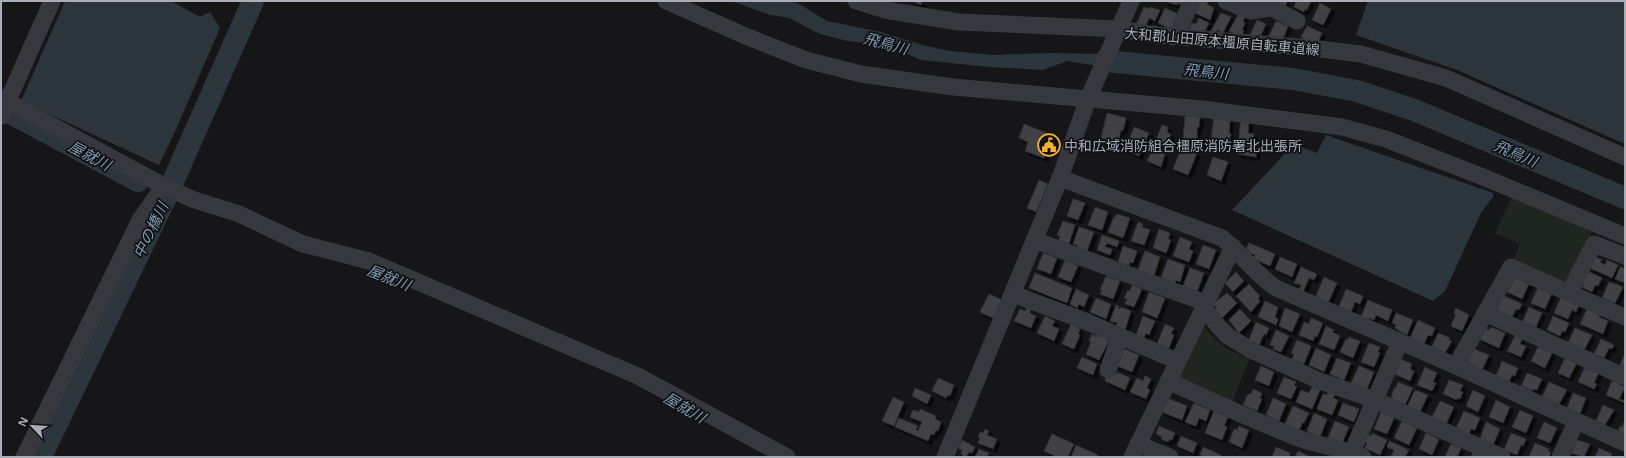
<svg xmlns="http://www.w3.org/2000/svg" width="1626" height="458" viewBox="0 0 1626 458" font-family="'Open Sans','Noto Sans JP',sans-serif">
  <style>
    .green { fill: #1e261f }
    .water { fill: #2c353c }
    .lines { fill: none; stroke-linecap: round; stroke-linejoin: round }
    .river { stroke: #2c353c; stroke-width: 22 }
    .building { fill: #404145; stroke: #303034; filter: url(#shadow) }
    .minor { stroke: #37383d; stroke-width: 17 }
    .labels { text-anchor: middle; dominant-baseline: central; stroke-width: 3.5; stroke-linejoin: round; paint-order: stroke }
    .street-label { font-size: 14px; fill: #a8adb8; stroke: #111113 }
    .poi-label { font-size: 14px; fill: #a8adb8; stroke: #111113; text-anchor: start }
    .water-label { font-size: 15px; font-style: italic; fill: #7f9bb3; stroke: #111113 }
  </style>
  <defs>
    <filter id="shadow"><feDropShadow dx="3.5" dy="3.5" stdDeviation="0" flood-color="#0009"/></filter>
  </defs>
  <rect width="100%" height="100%" fill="#161618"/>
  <g class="green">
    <path d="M 1512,197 L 1594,228 L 1569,280 L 1560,282 L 1512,262 L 1520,244 L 1495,233 Z"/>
    <path d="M 1200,321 C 1216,343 1225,349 1249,359 L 1232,403 L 1173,378 Z"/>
  </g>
  <g class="water">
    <path d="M 65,1 L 171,1 L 200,17 L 210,12 L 220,28 L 173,136 L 159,165 L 21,101 Z"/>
    <path d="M 732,1 L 791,1 L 801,5 L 827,21 L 881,32 L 926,46 L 951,51 L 993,55 L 1049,53 L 1099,54 L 1129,58 L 1139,70 L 1127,67 L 1092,65 L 1067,61 L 1043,70 L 989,67 L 921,60 L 905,53 L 878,44 L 847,41 L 820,34 L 789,18 L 770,15 Z"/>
    <path d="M 1368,1 L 1625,1 L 1625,144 L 1457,70 L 1356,35 Z"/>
    <path d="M 1326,135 L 1493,193 L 1493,197 L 1481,213 L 1445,291 L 1433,301 L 1232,210 L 1294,144 L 1317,153 Z"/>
  </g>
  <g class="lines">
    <g class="river">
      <path d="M 1105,61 L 1293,79 L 1357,91 L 1414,110 L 1625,198"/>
      <path d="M 1,108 L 138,181"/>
      <path d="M 41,457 L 167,195 L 253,1"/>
    </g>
  </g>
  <g class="building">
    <path d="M 912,1 L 922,1 L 921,5 Z"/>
    <path d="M 1164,1 L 1183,1 L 1181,5 L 1178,3 L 1177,5 Z"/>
    <path d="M 1199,1 L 1206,1 L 1208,2 L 1207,4 L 1214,8 L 1210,20 L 1193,12 Z"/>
    <path d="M 1274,1 L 1287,1 L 1285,7 Z"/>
    <path d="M 1296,1 L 1311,1 L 1307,10 L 1305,9 L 1304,12 L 1294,7 Z"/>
    <path d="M 1320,3 L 1331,9 L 1323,25 L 1312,20 Z"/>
    <path d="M 1144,7 L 1150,9 L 1150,7 L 1160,10 L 1155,21 L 1149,18 L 1145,28 L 1136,25 Z"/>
    <path d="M 1165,8 L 1178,14 L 1171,29 L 1158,23 Z"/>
    <path d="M 1221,13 L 1231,17 L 1223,33 L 1217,30 L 1216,33 L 1211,31 Z"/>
    <path d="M 1239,13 L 1245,17 L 1243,21 L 1245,23 L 1242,30 L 1244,31 L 1241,37 L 1229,31 Z"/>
    <path d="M 1199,18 L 1209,23 L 1205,31 L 1203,30 L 1202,34 L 1188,31 L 1192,23 L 1196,24 Z"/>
    <path d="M 1257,20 L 1266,24 L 1261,35 L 1259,34 L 1257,38 L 1250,35 Z"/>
    <path d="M 1276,21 L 1288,26 L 1283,39 L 1268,38 Z"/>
    <path d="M 1307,26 L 1322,33 L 1318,42 L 1312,43 L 1301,37 Z"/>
    <path d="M 1107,113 L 1126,118 L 1123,131 L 1121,130 L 1118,142 L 1101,138 Z"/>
    <path d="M 1185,116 L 1200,117 L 1199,127 L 1197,127 L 1197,142 L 1183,141 Z"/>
    <path d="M 1214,117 L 1230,118 L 1229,133 L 1231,134 L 1228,146 L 1223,146 L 1223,147 L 1210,146 Z"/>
    <path d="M 1241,119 L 1249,120 L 1248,133 L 1254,134 L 1251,147 L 1257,148 L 1256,157 L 1237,154 Z"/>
    <path d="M 1024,124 L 1052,135 L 1044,158 L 1025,151 L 1028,142 L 1019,138 Z"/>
    <path d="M 1162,125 L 1168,127 L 1167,132 L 1171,134 L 1166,146 L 1155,142 Z"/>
    <path d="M 1134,127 L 1149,133 L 1139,156 L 1125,150 Z"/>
    <path d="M 1154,146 L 1160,149 L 1159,152 L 1165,154 L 1161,167 L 1147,161 Z"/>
    <path d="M 1182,147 L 1197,153 L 1188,175 L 1173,169 Z"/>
    <path d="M 1213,157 L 1228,162 L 1221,181 L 1207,175 Z"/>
    <path d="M 1039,180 L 1048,184 L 1036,212 L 1027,208 Z"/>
    <path d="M 1073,199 L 1085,203 L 1078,220 L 1067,216 Z"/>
    <path d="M 1095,207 L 1108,212 L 1102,230 L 1088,225 Z"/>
    <path d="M 1117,214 L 1130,218 L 1123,238 L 1108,232 L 1114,217 L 1115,217 Z"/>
    <path d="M 1063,221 L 1075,225 L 1069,244 L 1059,240 L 1060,236 L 1057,235 Z"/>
    <path d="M 1138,222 L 1143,224 L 1142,227 L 1150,230 L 1144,245 L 1131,241 Z"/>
    <path d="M 1079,227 L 1094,232 L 1087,251 L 1077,247 L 1078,245 L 1073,244 Z"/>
    <path d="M 1159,229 L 1170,233 L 1168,239 L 1171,240 L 1166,253 L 1153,248 Z"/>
    <path d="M 1102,235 L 1119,241 L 1117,247 L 1107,243 L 1105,247 L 1112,249 L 1110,255 L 1097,250 Z"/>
    <path d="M 1180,237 L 1192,242 L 1189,249 L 1193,251 L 1189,262 L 1173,256 Z"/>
    <path d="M 1249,243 L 1275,254 L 1270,266 L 1254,259 L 1255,255 L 1248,252 L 1249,250 L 1246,249 Z"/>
    <path d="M 1203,245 L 1216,250 L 1209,269 L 1196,264 Z"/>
    <path d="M 1123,246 L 1137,251 L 1133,263 L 1130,262 L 1129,265 L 1118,262 Z"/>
    <path d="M 1145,251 L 1160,257 L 1154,276 L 1138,270 Z"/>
    <path d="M 1043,253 L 1057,258 L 1051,274 L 1037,269 Z"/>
    <path d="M 1280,257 L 1297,264 L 1292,277 L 1275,269 Z"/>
    <path d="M 1595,257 L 1602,260 L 1600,262 L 1605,265 L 1607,260 L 1618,265 L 1612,278 L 1590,268 Z"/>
    <path d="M 1168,259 L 1185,265 L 1180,282 L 1176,280 L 1175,283 L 1161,278 Z"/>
    <path d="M 1065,260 L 1078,266 L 1071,282 L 1058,277 Z"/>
    <path d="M 1625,266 L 1625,283 L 1615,279 L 1620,267 L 1624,268 Z"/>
    <path d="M 1301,267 L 1317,274 L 1314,280 L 1309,278 L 1303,292 L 1299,290 L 1301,285 L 1294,283 Z"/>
    <path d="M 1190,268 L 1204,273 L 1197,292 L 1183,286 Z"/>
    <path d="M 1587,271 L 1602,278 L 1598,286 L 1595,285 L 1592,292 L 1582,287 L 1584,285 L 1582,284 Z"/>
    <path d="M 1236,272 L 1244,281 L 1233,292 L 1225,283 Z"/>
    <path d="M 1035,273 L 1072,288 L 1067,303 L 1029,288 Z"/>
    <path d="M 1106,276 L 1120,281 L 1113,299 L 1100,294 L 1102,291 L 1100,290 Z"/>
    <path d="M 1324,277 L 1337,283 L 1328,303 L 1316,296 Z"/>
    <path d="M 1515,278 L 1529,284 L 1522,299 L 1507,292 Z"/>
    <path d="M 1609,282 L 1623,287 L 1615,303 L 1602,298 Z"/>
    <path d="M 1249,284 L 1260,296 L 1258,298 L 1260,301 L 1251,312 L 1236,296 Z"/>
    <path d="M 1132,285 L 1142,289 L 1134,307 L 1125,304 L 1127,299 L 1124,298 L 1128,290 L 1130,291 Z"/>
    <path d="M 1538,287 L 1552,293 L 1545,309 L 1531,303 Z"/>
    <path d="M 1076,289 L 1089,295 L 1084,307 L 1079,304 L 1077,308 L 1070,304 Z"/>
    <path d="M 1346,289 L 1363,296 L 1360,304 L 1355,302 L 1351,312 L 1339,307 Z"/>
    <path d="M 1149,292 L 1165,298 L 1157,318 L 1142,312 Z"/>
    <path d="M 1227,293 L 1237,303 L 1222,318 L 1215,310 L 1217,308 L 1213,304 Z"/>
    <path d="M 989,294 L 1002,300 L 993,318 L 980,312 Z"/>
    <path d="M 1502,295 L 1522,304 L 1519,310 L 1516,309 L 1511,319 L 1495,312 Z"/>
    <path d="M 1561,297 L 1579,305 L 1576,312 L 1572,310 L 1568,319 L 1554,313 Z"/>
    <path d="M 1096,298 L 1111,304 L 1106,319 L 1090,312 Z"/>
    <path d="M 1368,300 L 1392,310 L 1388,321 L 1376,315 L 1374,320 L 1369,318 L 1368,320 L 1361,317 Z"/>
    <path d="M 1265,301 L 1278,307 L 1275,317 L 1278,319 L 1276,325 L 1258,317 Z"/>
    <path d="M 1116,305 L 1119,306 L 1118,308 L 1120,309 L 1121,307 L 1131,311 L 1125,330 L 1116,326 L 1117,323 L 1110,321 Z"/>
    <path d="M 1529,307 L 1542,313 L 1535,329 L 1522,323 Z"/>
    <path d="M 1027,308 L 1031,310 L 1030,313 L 1036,316 L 1031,328 L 1014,321 L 1020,309 L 1025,311 Z"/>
    <path d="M 1285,308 L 1300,314 L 1292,332 L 1279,326 Z"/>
    <path d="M 1456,308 L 1469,315 L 1462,331 L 1451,326 L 1456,314 L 1454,313 Z"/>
    <path d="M 1240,309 L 1251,321 L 1239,333 L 1229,320 Z"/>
    <path d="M 1587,309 L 1600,315 L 1599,317 L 1608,321 L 1603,334 L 1580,324 Z"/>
    <path d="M 1396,313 L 1413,320 L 1407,335 L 1399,331 L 1399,330 L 1395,328 L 1396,324 L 1392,323 Z"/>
    <path d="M 1045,316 L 1055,321 L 1052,326 L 1059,329 L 1054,341 L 1037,333 Z"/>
    <path d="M 1143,316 L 1155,321 L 1149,335 L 1146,333 L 1144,338 L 1136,335 Z"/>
    <path d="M 1553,316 L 1569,323 L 1565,332 L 1562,331 L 1560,336 L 1547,330 Z"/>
    <path d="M 1311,318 L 1323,323 L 1317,337 L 1315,336 L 1313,341 L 1299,335 L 1304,322 L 1309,324 Z"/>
    <path d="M 1418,320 L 1435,328 L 1432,336 L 1428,335 L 1424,344 L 1410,338 Z"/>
    <path d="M 1256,322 L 1269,328 L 1266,335 L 1264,334 L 1259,345 L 1249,340 Z"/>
    <path d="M 1071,324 L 1080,329 L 1078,334 L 1080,335 L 1074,349 L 1062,344 Z"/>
    <path d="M 1165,324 L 1174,328 L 1171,334 L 1174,335 L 1169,348 L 1157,344 Z"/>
    <path d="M 1326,326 L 1334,330 L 1332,332 L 1340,336 L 1334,350 L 1319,344 Z"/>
    <path d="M 1491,327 L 1505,333 L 1499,348 L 1479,339 L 1484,328 L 1489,330 Z"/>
    <path d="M 1575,328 L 1592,335 L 1584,350 L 1568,343 Z"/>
    <path d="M 1276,330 L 1289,336 L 1281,352 L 1273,349 L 1274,346 L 1270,345 Z"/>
    <path d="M 1438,333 L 1450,338 L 1449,340 L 1452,341 L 1445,353 L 1432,347 Z"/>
    <path d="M 1092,334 L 1097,337 L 1098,334 L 1105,337 L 1105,339 L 1109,341 L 1099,360 L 1086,354 L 1091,342 L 1089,341 Z"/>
    <path d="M 1515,336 L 1522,339 L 1520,344 L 1526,346 L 1521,357 L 1507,351 Z"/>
    <path d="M 1349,337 L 1360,341 L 1353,358 L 1340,352 L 1346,339 L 1348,340 Z"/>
    <path d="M 1601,339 L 1614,345 L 1612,349 L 1609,348 L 1604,358 L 1594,354 Z"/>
    <path d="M 1297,340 L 1311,346 L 1304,364 L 1292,359 L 1294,354 L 1291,353 Z"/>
    <path d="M 1369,343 L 1380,347 L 1378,352 L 1380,353 L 1374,367 L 1361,362 Z"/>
    <path d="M 1538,347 L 1552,353 L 1545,368 L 1531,361 Z"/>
    <path d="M 1122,348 L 1139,355 L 1132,372 L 1115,365 Z"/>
    <path d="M 1316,348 L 1331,355 L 1324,372 L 1309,365 Z"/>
    <path d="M 1474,349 L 1489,355 L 1482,370 L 1473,366 L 1474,365 L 1468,362 Z"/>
    <path d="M 1625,353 L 1625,367 L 1620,365 Z"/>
    <path d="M 1082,357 L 1097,364 L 1093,375 L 1077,368 Z"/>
    <path d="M 1337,358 L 1351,363 L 1344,380 L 1330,374 Z"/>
    <path d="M 1565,358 L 1577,363 L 1569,378 L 1558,373 Z"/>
    <path d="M 1401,359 L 1412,364 L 1410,369 L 1414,371 L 1410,381 L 1395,374 Z"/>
    <path d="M 1502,361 L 1518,368 L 1515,376 L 1512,375 L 1509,382 L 1496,376 Z"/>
    <path d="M 1261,366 L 1274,372 L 1269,386 L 1255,380 Z"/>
    <path d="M 1359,366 L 1374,372 L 1367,389 L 1351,383 Z"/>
    <path d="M 1425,367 L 1437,373 L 1433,382 L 1436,383 L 1432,391 L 1417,385 Z"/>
    <path d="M 1585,367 L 1599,372 L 1594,383 L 1597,384 L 1594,389 L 1578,382 Z"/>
    <path d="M 1117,372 L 1130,378 L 1125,390 L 1105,381 L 1106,376 L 1110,378 L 1113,373 L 1116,374 Z"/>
    <path d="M 1527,373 L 1542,379 L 1537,390 L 1533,389 L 1533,391 L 1521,386 Z"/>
    <path d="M 1145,376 L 1151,379 L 1147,388 L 1150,390 L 1146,399 L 1130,392 L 1137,378 L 1143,381 Z"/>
    <path d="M 1284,377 L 1296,382 L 1294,385 L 1297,386 L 1291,399 L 1277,393 Z"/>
    <path d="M 938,378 L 954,385 L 950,396 L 948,395 L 946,398 L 932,391 Z"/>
    <path d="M 1449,380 L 1463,385 L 1460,391 L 1463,392 L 1460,399 L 1457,398 L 1457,400 L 1443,394 Z"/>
    <path d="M 1616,380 L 1619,382 L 1618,384 L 1625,387 L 1619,399 L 1625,401 L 1625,403 L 1606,395 L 1612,381 L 1615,382 Z"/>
    <path d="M 1398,382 L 1413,388 L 1405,405 L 1391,399 L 1394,388 L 1396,388 Z"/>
    <path d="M 1549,382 L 1567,390 L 1559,404 L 1542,397 Z"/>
    <path d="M 1312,387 L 1320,390 L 1312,409 L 1296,402 L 1301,390 L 1309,393 Z"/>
    <path d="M 915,388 L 931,395 L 927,404 L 912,396 Z"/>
    <path d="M 1253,389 L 1262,393 L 1260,398 L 1262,399 L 1257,411 L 1243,405 L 1248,394 L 1251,394 Z"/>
    <path d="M 1415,390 L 1428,395 L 1420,412 L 1407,407 Z"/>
    <path d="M 1473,390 L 1485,396 L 1478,412 L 1466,406 Z"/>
    <path d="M 1328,392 L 1335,395 L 1333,398 L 1338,400 L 1332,415 L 1317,409 L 1323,394 L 1327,395 Z"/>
    <path d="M 1573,393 L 1586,398 L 1580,414 L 1567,408 Z"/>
    <path d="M 893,397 L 904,402 L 894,426 L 882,421 Z"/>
    <path d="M 1167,398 L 1187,406 L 1182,420 L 1162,412 Z"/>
    <path d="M 1273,398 L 1286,404 L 1279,421 L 1266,415 Z"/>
    <path d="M 1496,400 L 1510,407 L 1503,423 L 1489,417 Z"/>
    <path d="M 1440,401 L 1454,407 L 1446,424 L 1432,417 Z"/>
    <path d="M 1194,403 L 1210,410 L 1206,421 L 1199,418 L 1196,426 L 1185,422 Z"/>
    <path d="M 1343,403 L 1359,409 L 1354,422 L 1338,415 Z"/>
    <path d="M 1603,405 L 1614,410 L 1605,425 L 1596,421 Z"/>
    <path d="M 1293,406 L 1309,413 L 1304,423 L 1303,422 L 1299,430 L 1285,424 Z"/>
    <path d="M 920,409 L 936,416 L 935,419 L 941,422 L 938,431 L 936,430 L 934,435 L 931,434 L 928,441 L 895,427 L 899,418 L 918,426 L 916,430 L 918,431 L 922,422 L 910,417 L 913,410 L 919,412 Z"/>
    <path d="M 1520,410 L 1533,416 L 1526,433 L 1512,427 Z"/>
    <path d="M 1214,411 L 1228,417 L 1224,426 L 1227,427 L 1222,440 L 1205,433 Z"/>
    <path d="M 1464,411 L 1480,418 L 1475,430 L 1471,429 L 1469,434 L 1456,428 Z"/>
    <path d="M 1381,412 L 1394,418 L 1387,434 L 1374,429 Z"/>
    <path d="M 1314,413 L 1327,419 L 1320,437 L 1307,431 Z"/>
    <path d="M 1625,420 L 1625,434 L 1618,431 L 1620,426 L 1622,427 Z"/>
    <path d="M 1335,421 L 1349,427 L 1342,443 L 1328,438 Z"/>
    <path d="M 1402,421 L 1417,428 L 1409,445 L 1394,438 Z"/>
    <path d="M 1486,422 L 1500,429 L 1493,445 L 1480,439 Z"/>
    <path d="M 1544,422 L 1557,428 L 1550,443 L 1537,438 Z"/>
    <path d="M 1159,426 L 1175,433 L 1172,440 L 1170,439 L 1168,442 L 1161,439 L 1162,437 L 1156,434 Z"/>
    <path d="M 1239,426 L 1249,430 L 1242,448 L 1229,442 L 1234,429 L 1237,430 Z"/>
    <path d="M 985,429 L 989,431 L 987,435 L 997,439 L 993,449 L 978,443 L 980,438 L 978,437 L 980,432 L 983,433 Z"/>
    <path d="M 1372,433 L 1387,440 L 1380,455 L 1365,448 L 1367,443 L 1364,442 L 1367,434 L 1371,436 Z"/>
    <path d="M 1426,433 L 1439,439 L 1432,455 L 1419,449 Z"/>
    <path d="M 1511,433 L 1526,439 L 1523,446 L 1521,445 L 1517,455 L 1504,450 Z"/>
    <path d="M 1052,434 L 1074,444 L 1068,457 L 1057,457 L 1044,451 Z"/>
    <path d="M 1181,436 L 1197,443 L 1193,453 L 1177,446 Z"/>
    <path d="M 962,440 L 975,447 L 972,453 L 969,452 L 966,457 L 962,457 L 963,455 L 961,453 L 962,450 L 958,448 Z"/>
    <path d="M 1577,440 L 1590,444 L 1584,457 L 1571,453 Z"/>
    <path d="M 1389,441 L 1409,450 L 1405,457 L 1391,457 L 1394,450 L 1387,447 Z"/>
    <path d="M 1535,443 L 1549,449 L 1548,451 L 1551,452 L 1549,457 L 1529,457 Z"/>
    <path d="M 1451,444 L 1461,448 L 1457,457 L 1445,457 Z"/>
    <path d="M 1076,445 L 1098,455 L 1097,457 L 1071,457 Z"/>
    <path d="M 1203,447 L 1221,455 L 1220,457 L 1204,457 L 1200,455 Z"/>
    <path d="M 1276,447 L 1290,453 L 1289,457 L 1272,457 Z"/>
    <path d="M 1599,448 L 1612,454 L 1611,457 L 1595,457 Z"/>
    <path d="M 979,449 L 989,453 L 987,457 L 975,457 Z"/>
    <path d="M 1298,451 L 1311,457 L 1295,457 Z"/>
    <path d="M 1473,453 L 1482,457 L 1471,457 Z"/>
  </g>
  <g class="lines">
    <g class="minor">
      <path d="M 666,1 L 748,37 L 806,60 L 861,74 L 953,87 L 1202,109 L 1342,127 L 1386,139 L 1483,177 L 1625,236"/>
      <path d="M 856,1 L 885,10 L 959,22 L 1119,29 L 1156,35 L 1311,48 L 1361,54 L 1446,78 L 1625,157"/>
      <path d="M 1226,1 L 1250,11 L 1272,8 L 1297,21"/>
      <path d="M 1178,31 L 1192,1"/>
      <path d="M 1,98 L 162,185 L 192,199 L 239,214 L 303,244 L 369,261 L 638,376 L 787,457"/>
      <path d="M 1,116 L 52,1"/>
      <path d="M 1060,178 L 1222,238 C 1241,253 1255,274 1276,288 L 1456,366 L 1625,443"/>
      <path d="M 1034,240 L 1198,300 L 1219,327 L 1228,336 L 1251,350 L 1320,381 L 1375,400 L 1502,457"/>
      <path d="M 1569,293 L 1625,317"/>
      <path d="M 1013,294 L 1085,321 L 1177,361"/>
      <path d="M 1485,313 L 1625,377"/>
      <path d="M 1456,366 L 1511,267 L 1569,293 L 1594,244 L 1625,256"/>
      <path d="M 1108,370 L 1120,336"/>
      <path d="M 1168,381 C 1212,401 1256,422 1301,439 C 1321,446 1343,448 1363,457"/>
      <path d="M 1138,444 L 1170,457"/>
      <path d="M 1352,452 L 1400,342"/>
      <path d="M 24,457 L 140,220 L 157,196 L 162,185"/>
      <path d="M 945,457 L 1060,178 L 1088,99 L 1131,1"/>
      <path d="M 1132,457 L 1233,247"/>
      <path d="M 1560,457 L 1576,422"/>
    </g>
  </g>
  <defs>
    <g id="civic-ring" transform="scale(1.15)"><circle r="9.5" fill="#111113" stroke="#f2b134" stroke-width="1.5"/><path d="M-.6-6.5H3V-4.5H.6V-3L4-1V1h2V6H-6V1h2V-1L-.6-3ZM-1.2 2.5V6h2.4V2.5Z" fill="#f2b134"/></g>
  </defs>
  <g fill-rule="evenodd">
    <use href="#civic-ring" x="1049" y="145"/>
  </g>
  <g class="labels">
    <g class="street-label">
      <text transform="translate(1222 41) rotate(5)">大和郡山田原本橿原自転車道線</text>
    </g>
    <g class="poi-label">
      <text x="1064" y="145">中和広域消防組合橿原消防署北出張所</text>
    </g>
    <g class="water-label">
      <text transform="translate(886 43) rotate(15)">飛鳥川</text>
      <text transform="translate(1206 71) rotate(6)">飛鳥川</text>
      <text transform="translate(1516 153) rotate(23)">飛鳥川</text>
      <text transform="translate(90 155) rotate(28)">屋就川</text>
      <text transform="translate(150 230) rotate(-64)">中の橋川</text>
      <text transform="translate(389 277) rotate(22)">屋就川</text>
      <text transform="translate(685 407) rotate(30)">屋就川</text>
    </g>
  </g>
  <rect width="1626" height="458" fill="none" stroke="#a8adb8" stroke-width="4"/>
  <g transform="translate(32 426) rotate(295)" stroke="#111113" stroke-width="3" paint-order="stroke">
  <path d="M0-3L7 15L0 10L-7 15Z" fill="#a8adb8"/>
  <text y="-6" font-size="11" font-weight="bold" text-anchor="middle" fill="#a8adb8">N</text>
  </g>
</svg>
